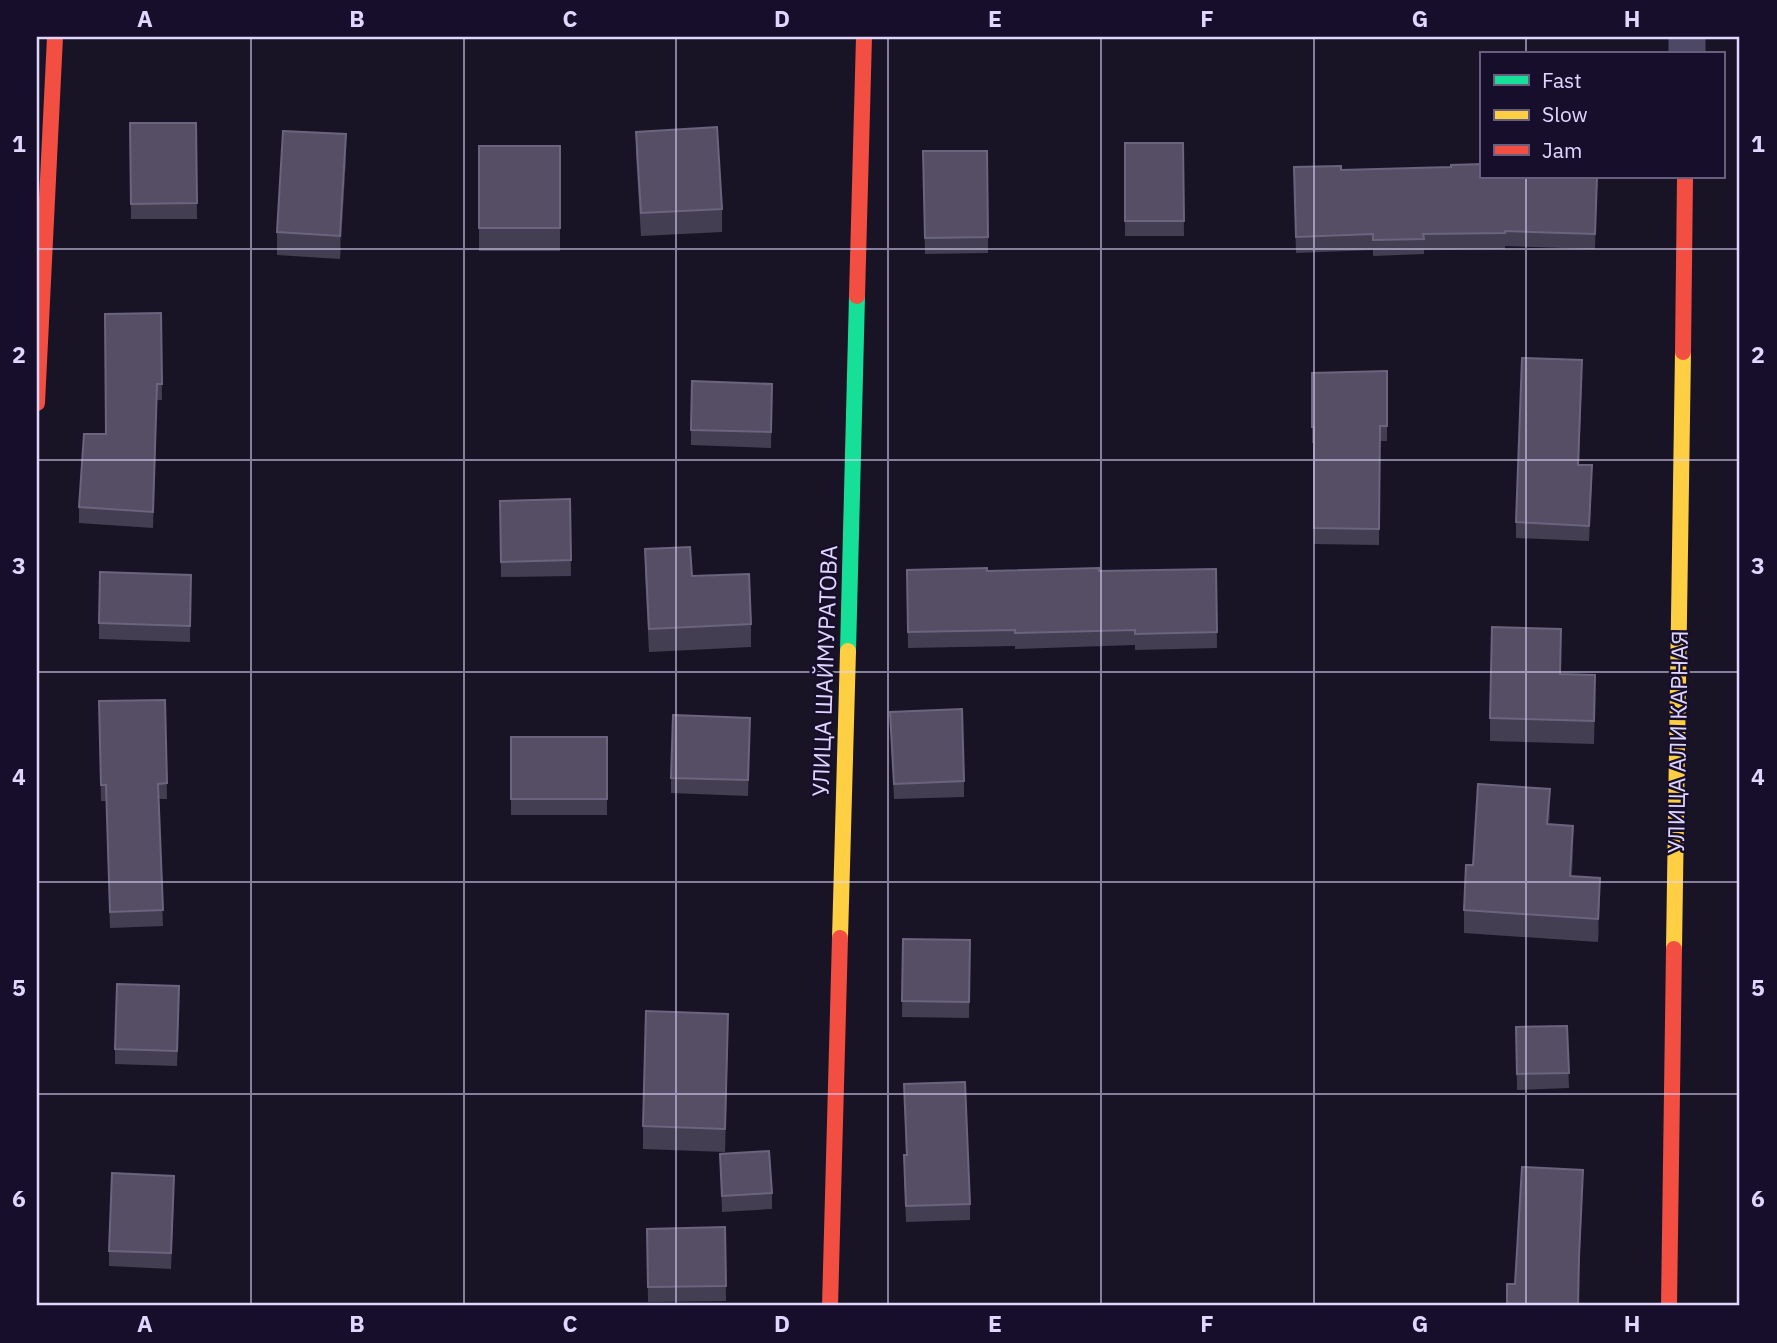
<svg xmlns="http://www.w3.org/2000/svg" width="1777" height="1343" viewBox="0 0 1777 1343" font-family="'IBM Plex Sans',sans-serif">
  <style>
    .lines { fill: none; stroke-linecap: round; stroke-linejoin: round }
    .street { stroke: #4d4866; stroke-width: 37 }
    .fast { stroke: #16e098; stroke-width: 16 }
    .slow { stroke: #ffcf43; stroke-width: 16 }
    .jam { stroke: #f24e42; stroke-width: 16 }
    .wall { fill: #443e53 }
    .shaded-wall { fill: #2c2639 }
    .building { fill: #554e65; stroke: #6a647e; stroke-width: 2 }
    .grid { fill: none; stroke: #e0d7ff; stroke-width: 2; stroke-opacity: 0.55 }
    .labels { text-anchor: middle; dominant-baseline: central; stroke-width: 5; stroke-linejoin: round; paint-order: stroke }
    .street-label { font-size: 23px; fill: #e0d7ff; stroke: #160e2b }
    .neatline { fill: none; stroke: #e0d7ff; stroke-width: 2.5 }
    .grid-label { font-size: 23px; text-anchor: middle; font-weight: bold; fill: #e0d7ff }
  </style>
  <rect width="100%" height="100%" fill="#191425"/>
  <g class="lines">
    <path class="street" d="M 1687,54 L 1687,37"/>
    <path class="fast" d="M 848,651 L 857,296"/>
    <g class="slow">
      <path d="M 840,938 L 848,651"/>
      <path d="M 1674,949 L 1683,352"/>
    </g>
    <g class="jam">
      <path d="M 857,296 L 864,37"/>
      <path d="M 1683,352 L 1685,177"/>
      <path d="M 37,403 L 55,37"/>
      <path d="M 830,1306 L 840,938"/>
      <path d="M 1669,1306 L 1674,949"/>
    </g>
  </g>
  <g class="wall">
    <path d="M 130,123 L 196,123 L 197,219 L 131,219 Z"/>
    <path d="M 636,132 L 722,209 L 722,232 L 641,236 L 636,155 Z"/>
    <path d="M 1125,143 L 1183,143 L 1184,236 L 1125,236 Z"/>
    <rect x="479" y="146" width="81" height="105"/>
    <path d="M 923,151 L 988,237 L 988,253 L 925,254 Z"/>
    <path d="M 346,157 L 340,259 L 277,255 L 277,232 Z"/>
    <path d="M 1597,177 L 1595,249 L 1505,246 L 1505,249 L 1424,250 L 1424,254 L 1373,256 L 1373,250 L 1296,253 L 1294,183 Z"/>
    <path d="M 161,313 L 162,400 L 157,400 L 153,528 L 79,523 L 79,507 L 106,434 Z"/>
    <path d="M 1387,371 L 1387,441 L 1380,441 L 1379,545 L 1314,544 L 1314,443 L 1312,443 L 1312,373 Z"/>
    <path d="M 1582,375 L 1579,465 L 1592,481 L 1589,541 L 1516,538 L 1516,522 Z"/>
    <path d="M 772,384 L 771,448 L 691,445 L 691,430 Z"/>
    <path d="M 570,499 L 571,576 L 501,577 L 500,501 Z"/>
    <path d="M 645,549 L 692,576 L 751,624 L 751,647 L 649,652 L 645,572 Z"/>
    <path d="M 1216,569 L 1217,648 L 1135,650 L 1135,645 L 1015,649 L 1015,646 L 908,648 L 907,570 L 987,571 L 1099,571 Z"/>
    <path d="M 191,575 L 190,642 L 99,639 L 99,623 Z"/>
    <path d="M 1595,698 L 1594,744 L 1490,741 L 1490,718 Z"/>
    <path d="M 165,700 L 167,799 L 158,799 L 163,926 L 110,928 L 106,801 L 101,801 L 99,701 Z"/>
    <path d="M 890,712 L 964,781 L 964,797 L 894,799 Z"/>
    <path d="M 750,718 L 748,796 L 671,793 L 671,778 Z"/>
    <rect x="511" y="737" width="96" height="78"/>
    <path d="M 1550,812 L 1549,825 L 1573,849 L 1572,876 L 1600,901 L 1598,942 L 1464,933 L 1464,910 L 1473,865 Z"/>
    <path d="M 903,939 L 970,940 L 969,1018 L 902,1017 Z"/>
    <path d="M 179,1002 L 177,1066 L 115,1064 L 115,1049 Z"/>
    <path d="M 1567,1026 L 1569,1088 L 1517,1090 L 1516,1027 Z"/>
    <path d="M 728,1037 L 725,1152 L 643,1149 L 643,1126 Z"/>
    <path d="M 904,1084 L 970,1204 L 970,1220 L 906,1222 L 904,1171 L 904,1155 L 906,1155 Z"/>
    <path d="M 720,1154 L 772,1193 L 772,1209 L 722,1212 Z"/>
    <path d="M 174,1192 L 171,1269 L 109,1266 L 109,1251 Z"/>
    <path d="M 725,1227 L 726,1301 L 648,1302 L 647,1229 Z"/>
  </g>
  <g class="shaded-wall">
    <path d="M 346,134 L 346,157 L 340,259 L 340,236 Z"/>
    <path d="M 1592,465 L 1592,481 L 1589,541 L 1589,526 Z"/>
    <path d="M 1550,789 L 1550,812 L 1547,847 L 1547,824 Z"/>
    <path d="M 1573,826 L 1573,849 L 1570,899 L 1570,876 Z"/>
    <path d="M 1600,878 L 1600,901 L 1598,942 L 1598,919 Z"/>
    <path d="M 728,1014 L 728,1037 L 725,1152 L 725,1129 Z"/>
    <path d="M 1583,1170 L 1583,1186 L 1579,1273 L 1579,1257 Z"/>
  </g>
  <g class="building">
    <path d="M 130,123 L 196,123 L 197,203 L 131,204 Z"/>
    <path d="M 717,127 L 722,209 L 641,213 L 636,132 Z"/>
    <path d="M 283,131 L 346,134 L 340,236 L 277,232 Z"/>
    <path d="M 1125,143 L 1183,143 L 1184,221 L 1125,221 Z"/>
    <rect x="479" y="146" width="81" height="82"/>
    <path d="M 923,151 L 987,151 L 988,237 L 925,238 Z"/>
    <path d="M 1481,164 L 1481,177 L 1597,177 L 1595,234 L 1505,231 L 1505,233 L 1423,234 L 1424,239 L 1373,240 L 1373,234 L 1296,237 L 1294,167 L 1341,166 L 1341,170 L 1451,167 L 1451,165 Z"/>
    <path d="M 161,313 L 162,384 L 157,384 L 153,512 L 79,507 L 84,434 L 106,434 L 105,314 Z"/>
    <path d="M 1522,358 L 1582,360 L 1578,465 L 1592,465 L 1589,526 L 1516,522 Z"/>
    <path d="M 1387,371 L 1387,426 L 1380,426 L 1379,529 L 1314,528 L 1314,427 L 1312,427 L 1312,373 Z"/>
    <path d="M 692,381 L 772,384 L 771,432 L 691,430 Z"/>
    <path d="M 570,499 L 571,560 L 501,562 L 500,501 Z"/>
    <path d="M 690,547 L 692,576 L 749,574 L 751,624 L 649,629 L 645,549 Z"/>
    <path d="M 987,568 L 987,571 L 1099,568 L 1099,571 L 1216,569 L 1217,632 L 1135,634 L 1135,630 L 1015,633 L 1015,630 L 908,632 L 907,570 Z"/>
    <path d="M 100,572 L 191,575 L 190,626 L 99,623 Z"/>
    <path d="M 1492,627 L 1561,629 L 1560,674 L 1595,675 L 1594,721 L 1490,718 Z"/>
    <path d="M 165,700 L 167,783 L 158,784 L 163,910 L 110,912 L 106,785 L 101,785 L 99,701 Z"/>
    <path d="M 962,709 L 964,781 L 894,784 L 890,712 Z"/>
    <path d="M 673,715 L 750,718 L 748,780 L 671,778 Z"/>
    <rect x="511" y="737" width="96" height="62"/>
    <path d="M 1478,784 L 1550,789 L 1547,824 L 1573,826 L 1570,876 L 1600,878 L 1598,919 L 1464,910 L 1466,865 L 1473,865 Z"/>
    <path d="M 903,939 L 970,940 L 969,1002 L 902,1001 Z"/>
    <path d="M 117,984 L 179,986 L 177,1051 L 115,1049 Z"/>
    <path d="M 646,1011 L 728,1014 L 725,1129 L 643,1126 Z"/>
    <path d="M 1567,1026 L 1569,1073 L 1517,1074 L 1516,1027 Z"/>
    <path d="M 965,1082 L 970,1204 L 906,1206 L 904,1155 L 907,1155 L 904,1084 Z"/>
    <path d="M 769,1151 L 772,1193 L 722,1196 L 720,1154 Z"/>
    <path d="M 1522,1167 L 1583,1170 L 1579,1257 L 1578,1306 L 1507,1306 L 1507,1284 L 1515,1284 Z"/>
    <path d="M 112,1173 L 174,1176 L 171,1253 L 109,1251 Z"/>
    <path d="M 725,1227 L 726,1286 L 648,1287 L 647,1229 Z"/>
  </g>
  <path class="grid" d="M 251,37 L 251,1306M 464,37 L 464,1306M 676,37 L 676,1306M 888,37 L 888,1306M 1101,37 L 1101,1306M 1314,37 L 1314,1306M 1526,37 L 1526,54M 1526,177 L 1526,1306M 37,249 L 1740,249M 37,460 L 1740,460M 37,672 L 1740,672M 37,882 L 1740,882M 37,1094 L 1740,1094"/>
  <g class="labels">
    <g class="street-label">
      <text transform="translate(824 671) rotate(-88)">УЛИЦА ШАЙМУРАТОВА</text>
      <text transform="translate(1677 742) rotate(-89)">УЛИЦА АЛИ КАРНАЯ</text>
    </g>
  </g>
  <rect width="1777" height="1343" fill="none" stroke="#160e2b" stroke-width="77"/>
  <rect x="1480" y="52" width="245" height="126" fill="#160e2b" stroke="#675e80" stroke-width="2"/>
  <rect x="1494" y="75" width="35" height="10" fill="#16e098" stroke="#675e80" stroke-width="2"/>
  <text x="1542" y="88" font-size="21" fill="#e0d7ff">Fast</text>
  <rect x="1494" y="110" width="35" height="10" fill="#ffcf43" stroke="#675e80" stroke-width="2"/>
  <text x="1542" y="122" font-size="21" fill="#e0d7ff">Slow</text>
  <rect x="1494" y="145" width="35" height="10" fill="#f24e42" stroke="#675e80" stroke-width="2"/>
  <text x="1542" y="158" font-size="21" fill="#e0d7ff">Jam</text>
  <rect x="38" y="38" width="1700" height="1266" class="neatline"/>
  <g class="grid-label">
    <text x="145" y="27">A</text>
    <text x="357" y="27">B</text>
    <text x="570" y="27">C</text>
    <text x="782" y="27">D</text>
    <text x="995" y="27">E</text>
    <text x="1207" y="27">F</text>
    <text x="1420" y="27">G</text>
    <text x="1632" y="27">H</text>
    <text x="19" y="152">1</text>
    <text x="1758" y="152">1</text>
    <text x="19" y="363">2</text>
    <text x="1758" y="363">2</text>
    <text x="19" y="574">3</text>
    <text x="1758" y="574">3</text>
    <text x="19" y="785">4</text>
    <text x="1758" y="785">4</text>
    <text x="19" y="996">5</text>
    <text x="1758" y="996">5</text>
    <text x="19" y="1207">6</text>
    <text x="1758" y="1207">6</text>
    <text x="145" y="1332">A</text>
    <text x="357" y="1332">B</text>
    <text x="570" y="1332">C</text>
    <text x="782" y="1332">D</text>
    <text x="995" y="1332">E</text>
    <text x="1207" y="1332">F</text>
    <text x="1420" y="1332">G</text>
    <text x="1632" y="1332">H</text>
  </g>
</svg>
